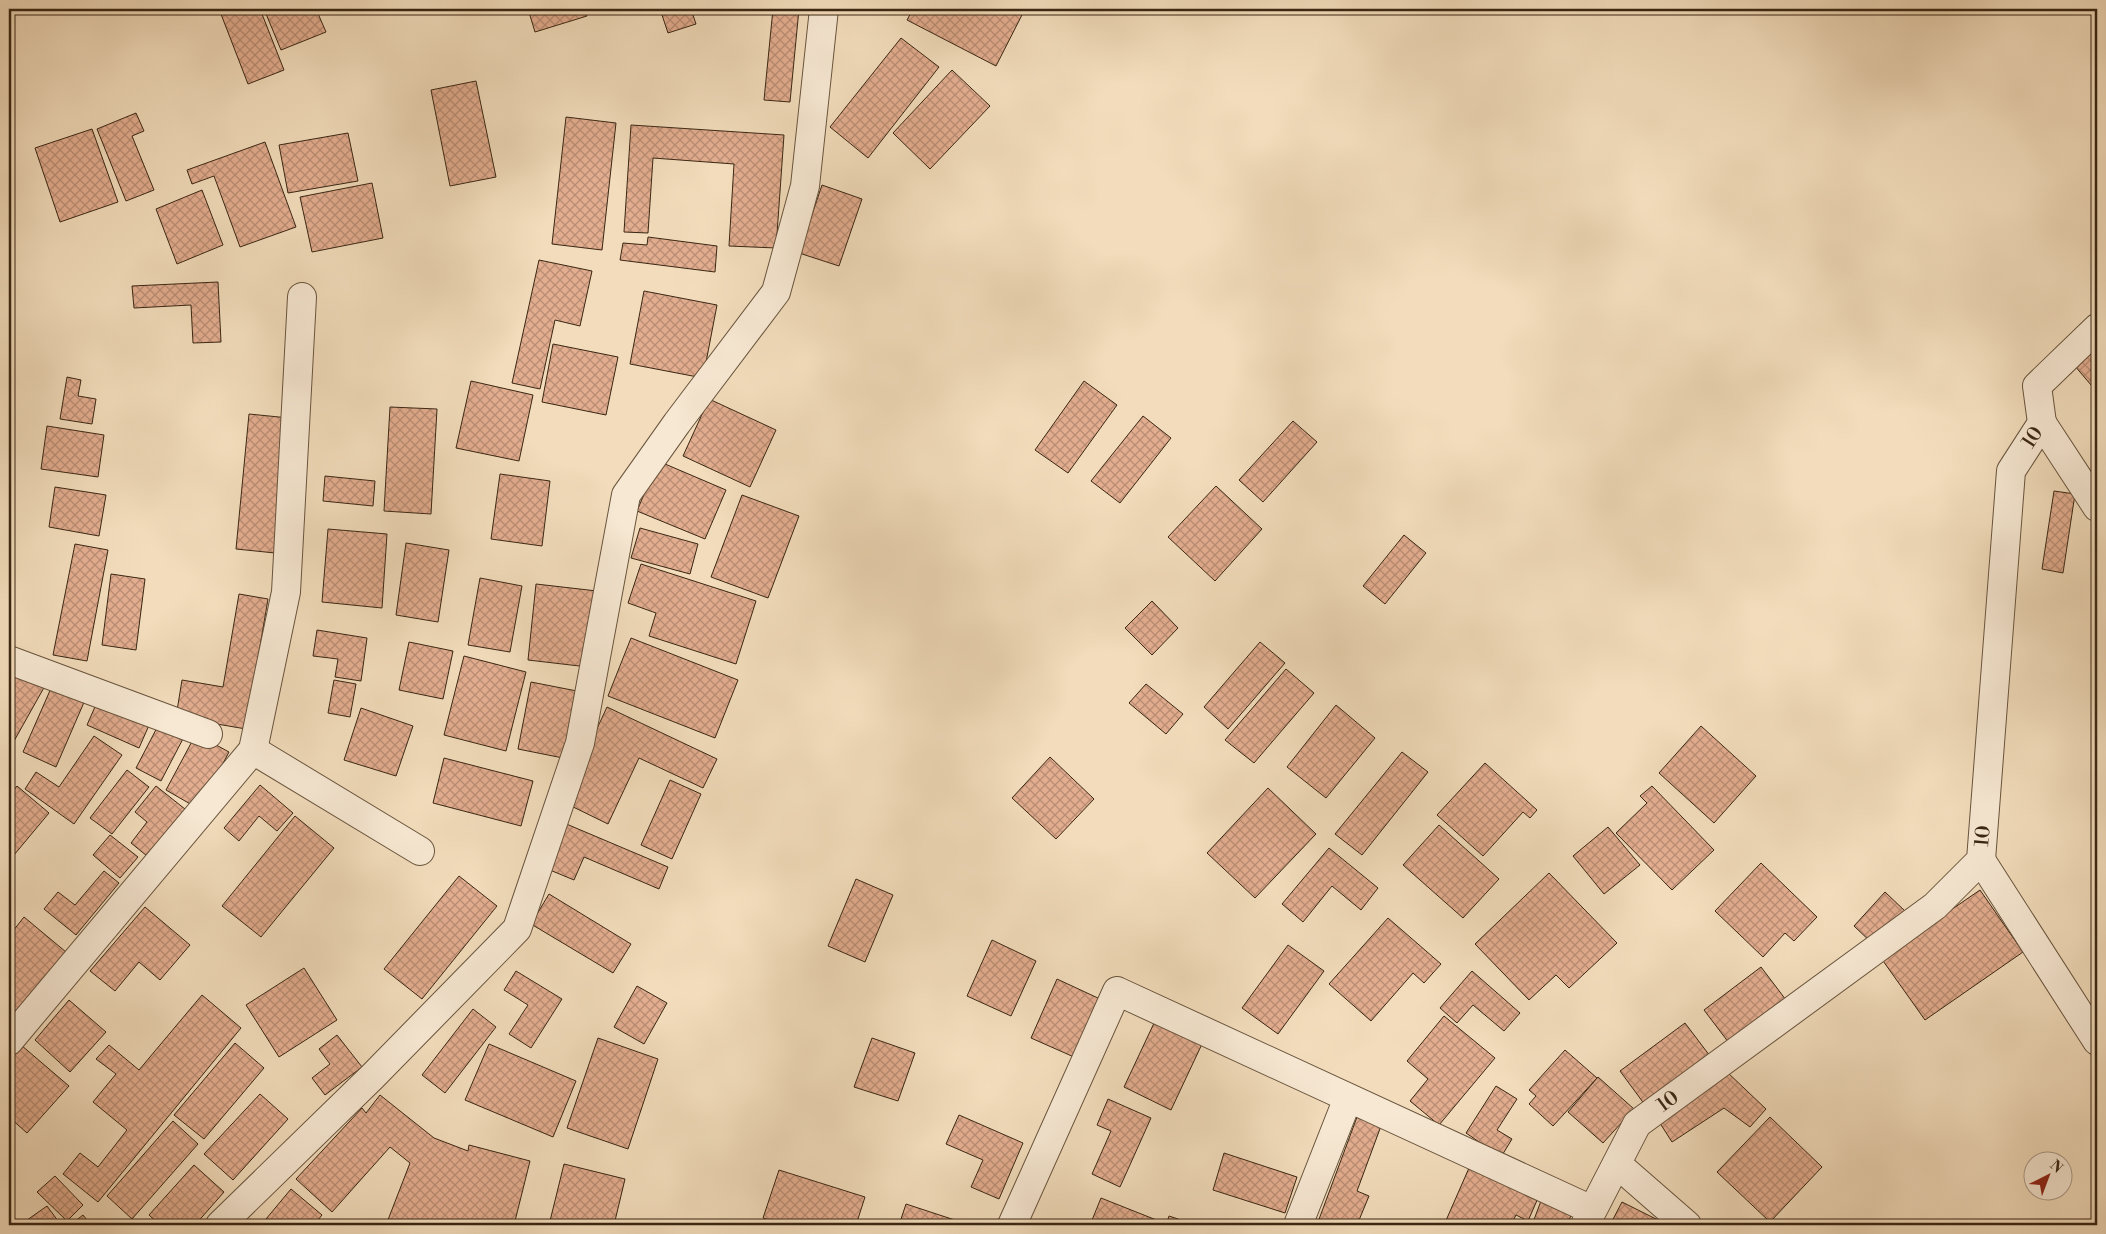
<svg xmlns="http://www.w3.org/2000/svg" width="2106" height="1234" viewBox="0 0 2106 1234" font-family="'Libre Bodoni',serif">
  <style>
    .building { fill: url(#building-cross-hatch); stroke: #3a2713 }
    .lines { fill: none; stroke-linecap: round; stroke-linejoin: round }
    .minor-casing { stroke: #68543d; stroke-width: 30 }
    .minor { stroke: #f7e8d3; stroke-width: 28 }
    .labels { text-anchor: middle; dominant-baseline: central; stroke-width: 4.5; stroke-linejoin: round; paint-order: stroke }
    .street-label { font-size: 20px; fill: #3a2713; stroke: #f7e8d3 }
  </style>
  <defs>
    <pattern id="building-cross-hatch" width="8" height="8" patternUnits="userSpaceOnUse" patternTransform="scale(1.25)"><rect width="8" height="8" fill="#e3ad8f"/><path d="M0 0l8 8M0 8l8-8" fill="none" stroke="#b98d74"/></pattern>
  </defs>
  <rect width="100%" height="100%" fill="#f2dcbb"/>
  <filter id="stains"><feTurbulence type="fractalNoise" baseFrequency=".004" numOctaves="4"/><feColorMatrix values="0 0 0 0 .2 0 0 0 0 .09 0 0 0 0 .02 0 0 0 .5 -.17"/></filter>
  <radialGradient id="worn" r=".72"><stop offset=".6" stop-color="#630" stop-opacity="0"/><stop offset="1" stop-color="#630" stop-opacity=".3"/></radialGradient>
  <g class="building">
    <path d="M 219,9 L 260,9 L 284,70 L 248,84 Z"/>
    <path d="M 264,9 L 316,9 L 326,32 L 281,50 Z"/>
    <path d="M 528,9 L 584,9 L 587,16 L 535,32 Z"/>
    <path d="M 660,9 L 691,9 L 696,24 L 668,33 Z"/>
    <path d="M 773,9 L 799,9 L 790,102 L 764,100 Z"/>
    <path d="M 913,9 L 1025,9 L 996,66 L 907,20 Z"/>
    <path d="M 901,38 L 939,67 L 868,158 L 830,127 Z"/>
    <path d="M 952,70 L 990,106 L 930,169 L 893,133 Z"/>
    <path d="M 476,81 L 496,177 L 450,186 L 431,90 Z"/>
    <path d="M 136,113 L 144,131 L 132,136 L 154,190 L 126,201 L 97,129 Z"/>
    <path d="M 566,117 L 616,123 L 602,250 L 552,244 Z"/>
    <path d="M 631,125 L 784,135 L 776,248 L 729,246 L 734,164 L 653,158 L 648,233 L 624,232 Z"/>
    <path d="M 92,129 L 118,202 L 60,222 L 35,148 Z"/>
    <path d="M 348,133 L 358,181 L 288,193 L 279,145 Z"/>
    <path d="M 265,142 L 296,227 L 240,247 L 214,176 L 192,184 L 187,170 Z"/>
    <path d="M 372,183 L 383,238 L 312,252 L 300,197 Z"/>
    <path d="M 822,185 L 862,199 L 839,266 L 799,253 Z"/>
    <path d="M 202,190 L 223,245 L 177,264 L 156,209 Z"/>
    <path d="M 648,237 L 717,246 L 715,272 L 620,260 L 623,243 L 647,245 Z"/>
    <path d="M 539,260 L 592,271 L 580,326 L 555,320 L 540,389 L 512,383 Z"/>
    <path d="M 218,282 L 221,342 L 193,343 L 191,305 L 134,308 L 132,286 Z"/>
    <path d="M 644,291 L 717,305 L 703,378 L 630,364 Z"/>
    <path d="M 553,344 L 618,357 L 606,415 L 542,402 Z"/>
    <path d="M 2097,345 L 2097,392 L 2074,365 Z"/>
    <path d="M 67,377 L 81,380 L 78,396 L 96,399 L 92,424 L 60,419 Z"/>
    <path d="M 471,381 L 533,395 L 519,461 L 456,448 Z"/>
    <path d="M 1084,381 L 1117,405 L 1068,473 L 1035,450 Z"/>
    <path d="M 709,399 L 776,430 L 750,487 L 683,456 Z"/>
    <path d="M 390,407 L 437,409 L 431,514 L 384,511 Z"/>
    <path d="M 249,414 L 289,418 L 275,553 L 236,549 Z"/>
    <path d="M 1143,416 L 1171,438 L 1120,503 L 1091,481 Z"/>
    <path d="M 1293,421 L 1317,442 L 1263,502 L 1239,480 Z"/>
    <path d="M 47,426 L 104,435 L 98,477 L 41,469 Z"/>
    <path d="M 658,461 L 726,490 L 705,539 L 637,511 Z"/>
    <path d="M 500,474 L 550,481 L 542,546 L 491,539 Z"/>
    <path d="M 325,476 L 375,481 L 373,506 L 323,501 Z"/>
    <path d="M 1216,486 L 1262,529 L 1215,581 L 1168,537 Z"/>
    <path d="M 55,487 L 106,495 L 99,536 L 49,527 Z"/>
    <path d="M 2054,491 L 2075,494 L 2063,573 L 2042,569 Z"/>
    <path d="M 742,495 L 799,516 L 768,598 L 711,577 Z"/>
    <path d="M 640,528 L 698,544 L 690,574 L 631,558 Z"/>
    <path d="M 328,529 L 387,534 L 382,608 L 322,602 Z"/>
    <path d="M 1404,535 L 1426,553 L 1385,604 L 1363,586 Z"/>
    <path d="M 406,543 L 449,550 L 438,622 L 396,615 Z"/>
    <path d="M 75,544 L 108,550 L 87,661 L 53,655 Z"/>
    <path d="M 641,564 L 756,601 L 736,664 L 649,636 L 656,613 L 628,603 Z"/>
    <path d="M 111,574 L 145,579 L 136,650 L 102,645 Z"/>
    <path d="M 480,578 L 522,586 L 510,652 L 468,645 Z"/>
    <path d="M 536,584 L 597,591 L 588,667 L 528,660 Z"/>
    <path d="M 239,594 L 268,599 L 246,729 L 176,717 L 182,680 L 223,687 Z"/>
    <path d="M 1152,601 L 1178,628 L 1152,655 L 1125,628 Z"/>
    <path d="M 317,630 L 367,638 L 361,681 L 335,677 L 338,659 L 313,656 Z"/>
    <path d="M 631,638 L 738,680 L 715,738 L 608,696 Z"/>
    <path d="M 409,642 L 453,651 L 443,699 L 399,690 Z"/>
    <path d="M 1260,642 L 1285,663 L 1228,729 L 1204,707 Z"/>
    <path d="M 464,656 L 526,672 L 506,751 L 444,735 Z"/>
    <path d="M 9,663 L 46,684 L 9,750 Z"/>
    <path d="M 1286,669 L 1314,693 L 1254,763 L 1225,740 Z"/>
    <path d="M 334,680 L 356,684 L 350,717 L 328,713 Z"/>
    <path d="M 531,682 L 582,692 L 568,759 L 518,749 Z"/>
    <path d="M 1146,684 L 1183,714 L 1166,734 L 1129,703 Z"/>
    <path d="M 52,686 L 85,700 L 56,767 L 23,752 Z"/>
    <path d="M 98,700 L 150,723 L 139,748 L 87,725 Z"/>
    <path d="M 1336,705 L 1375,738 L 1326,798 L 1287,767 Z"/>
    <path d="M 607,707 L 717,759 L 703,788 L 639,758 L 608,824 L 563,802 Z"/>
    <path d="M 361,708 L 413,726 L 396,776 L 344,760 Z"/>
    <path d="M 161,720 L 186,733 L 161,781 L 136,768 Z"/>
    <path d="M 1701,726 L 1756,776 L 1714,823 L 1659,773 Z"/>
    <path d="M 196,734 L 229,752 L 199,809 L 166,790 Z"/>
    <path d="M 94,736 L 122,755 L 74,824 L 25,789 L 36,772 L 59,787 Z"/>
    <path d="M 1402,752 L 1428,772 L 1362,855 L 1335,834 Z"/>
    <path d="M 1050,757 L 1094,799 L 1056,839 L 1012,798 Z"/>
    <path d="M 444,758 L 533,781 L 521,826 L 433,803 Z"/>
    <path d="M 1485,763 L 1537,810 L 1530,818 L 1523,812 L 1483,856 L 1437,815 Z"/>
    <path d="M 127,770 L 149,787 L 112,834 L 90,818 Z"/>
    <path d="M 670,780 L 701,794 L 672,859 L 641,845 Z"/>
    <path d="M 260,785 L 293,813 L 277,831 L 259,816 L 239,841 L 224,828 Z"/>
    <path d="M 17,786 L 49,813 L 9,861 L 9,796 Z"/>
    <path d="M 156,786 L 190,813 L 152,860 L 131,843 L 147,822 L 135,812 Z"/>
    <path d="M 1652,786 L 1714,850 L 1672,890 L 1616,833 L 1647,803 L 1640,796 Z"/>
    <path d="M 1268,788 L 1316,834 L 1255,898 L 1207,853 Z"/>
    <path d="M 295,816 L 334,848 L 261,937 L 222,906 Z"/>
    <path d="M 564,823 L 668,867 L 659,889 L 584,857 L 574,880 L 545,868 Z"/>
    <path d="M 1439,825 L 1499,879 L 1463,918 L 1403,865 Z"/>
    <path d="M 1608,827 L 1640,865 L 1604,894 L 1573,856 Z"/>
    <path d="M 110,835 L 138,857 L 120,878 L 93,855 Z"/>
    <path d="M 1329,848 L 1378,888 L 1361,910 L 1332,886 L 1303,922 L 1282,904 Z"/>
    <path d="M 1761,863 L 1817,917 L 1794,941 L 1785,933 L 1763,957 L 1715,911 Z"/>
    <path d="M 104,871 L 119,883 L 76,935 L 44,909 L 58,892 L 75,905 Z"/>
    <path d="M 1549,873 L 1617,943 L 1569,988 L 1556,975 L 1529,1000 L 1475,944 Z"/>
    <path d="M 459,876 L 497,906 L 422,999 L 384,969 Z"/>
    <path d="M 856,879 L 893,895 L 865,962 L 828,946 Z"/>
    <path d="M 1980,890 L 2023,952 L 1925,1020 L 1881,958 Z"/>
    <path d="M 1885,892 L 1905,911 L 1874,945 L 1854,926 Z"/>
    <path d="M 549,894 L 631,944 L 613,973 L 531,924 Z"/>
    <path d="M 145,907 L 190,945 L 160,980 L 139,962 L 115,991 L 90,971 Z"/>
    <path d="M 24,917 L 72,957 L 9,1033 L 9,936 Z"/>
    <path d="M 1388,918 L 1441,964 L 1424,983 L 1413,973 L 1371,1021 L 1329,984 Z"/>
    <path d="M 992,940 L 1036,961 L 1011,1016 L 967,996 Z"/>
    <path d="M 1288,945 L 1324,971 L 1278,1034 L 1242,1008 Z"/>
    <path d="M 1761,967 L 1786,1000 L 1729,1043 L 1704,1010 Z"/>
    <path d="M 304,968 L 337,1020 L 279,1057 L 246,1005 Z"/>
    <path d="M 516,971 L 562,999 L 531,1048 L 509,1034 L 528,1005 L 504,990 Z"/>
    <path d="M 1472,971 L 1520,1013 L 1504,1031 L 1473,1005 L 1457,1023 L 1440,1008 Z"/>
    <path d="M 1057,979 L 1100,999 L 1074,1057 L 1031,1038 Z"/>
    <path d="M 637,986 L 667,1003 L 644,1044 L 614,1027 Z"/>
    <path d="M 202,995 L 241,1028 L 98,1202 L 63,1174 L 80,1153 L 98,1167 L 127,1130 L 93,1102 L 116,1074 L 96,1059 L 109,1045 L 139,1070 Z"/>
    <path d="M 69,1000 L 106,1032 L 70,1072 L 35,1040 Z"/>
    <path d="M 473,1009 L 496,1027 L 445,1093 L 422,1075 Z"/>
    <path d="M 1444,1016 L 1495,1058 L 1439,1125 L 1410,1101 L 1428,1079 L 1407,1061 Z"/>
    <path d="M 1155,1021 L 1202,1044 L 1171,1110 L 1124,1087 Z"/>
    <path d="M 1685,1023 L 1710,1056 L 1645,1105 L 1620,1071 Z"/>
    <path d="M 337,1035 L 362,1067 L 325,1095 L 312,1078 L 330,1064 L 319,1049 Z"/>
    <path d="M 598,1038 L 658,1059 L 628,1149 L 567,1128 Z"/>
    <path d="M 872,1038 L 915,1053 L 898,1101 L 854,1087 Z"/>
    <path d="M 235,1043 L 264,1068 L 204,1139 L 174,1115 Z"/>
    <path d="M 489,1044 L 576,1081 L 553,1137 L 465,1100 Z"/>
    <path d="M 21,1045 L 69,1086 L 27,1133 L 9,1117 L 9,1059 Z"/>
    <path d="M 1565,1050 L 1597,1078 L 1553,1126 L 1529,1104 L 1536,1096 L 1529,1090 Z"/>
    <path d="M 1726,1071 L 1766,1109 L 1750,1127 L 1724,1108 L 1672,1142 L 1656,1117 Z"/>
    <path d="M 1598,1077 L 1634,1109 L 1603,1143 L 1568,1112 Z"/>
    <path d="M 1496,1086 L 1517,1099 L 1497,1130 L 1512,1139 L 1501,1157 L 1466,1133 Z"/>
    <path d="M 260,1094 L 288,1119 L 233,1180 L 204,1154 Z"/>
    <path d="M 380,1095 L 434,1138 L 468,1151 L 469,1145 L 530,1161 L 514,1225 L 386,1225 L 410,1163 L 390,1147 L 332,1212 L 296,1179 L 362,1108 L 366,1113 Z"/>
    <path d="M 1108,1099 L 1151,1118 L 1120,1187 L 1092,1174 L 1111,1131 L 1097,1125 Z"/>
    <path d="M 959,1115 L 1023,1143 L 999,1199 L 971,1187 L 983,1160 L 946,1144 Z"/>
    <path d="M 1357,1117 L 1381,1126 L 1357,1191 L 1369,1196 L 1357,1225 L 1328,1225 L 1318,1222 Z"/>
    <path d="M 1770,1117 L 1822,1167 L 1770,1222 L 1717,1172 Z"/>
    <path d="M 173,1121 L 198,1144 L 132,1219 L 107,1196 Z"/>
    <path d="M 1224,1153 L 1297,1177 L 1285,1213 L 1213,1190 Z"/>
    <path d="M 564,1164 L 625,1179 L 614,1225 L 549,1225 Z"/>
    <path d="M 194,1165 L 224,1192 L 195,1225 L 160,1225 L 149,1215 Z"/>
    <path d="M 1469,1168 L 1538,1198 L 1528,1221 L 1516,1215 L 1511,1225 L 1444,1225 Z"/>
    <path d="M 779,1170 L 865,1197 L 856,1225 L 785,1225 L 763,1218 Z"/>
    <path d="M 55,1176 L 83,1205 L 67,1221 L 37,1192 Z"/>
    <path d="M 291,1189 L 322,1215 L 314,1225 L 261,1225 Z"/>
    <path d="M 1101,1198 L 1164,1223 L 1163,1225 L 1090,1225 Z"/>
    <path d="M 1541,1201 L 1572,1213 L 1567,1225 L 1532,1225 Z"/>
    <path d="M 1622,1202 L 1668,1225 L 1610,1225 Z"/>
    <path d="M 906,1204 L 970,1225 L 899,1225 Z"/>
    <path d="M 47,1206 L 61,1225 L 20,1225 Z"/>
    <path d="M 83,1215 L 91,1225 L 70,1225 Z"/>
    <path d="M 1169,1216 L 1196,1225 L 1166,1225 Z"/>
  </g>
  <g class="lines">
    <g class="minor-casing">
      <g id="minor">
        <path d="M 2042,423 L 2097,507"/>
        <path d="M 9,660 L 208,734"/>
        <path d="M 253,750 L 420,851"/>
        <path d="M 1981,860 L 2097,1041"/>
        <path d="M 9,1041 L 253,750 L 286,592 L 302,297"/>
        <path d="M 1617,1164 L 1687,1225"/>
        <path d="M 220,1225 L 372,1077 L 517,929 L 580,743 L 626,495 L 677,423 L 776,292 L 805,186 L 824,9"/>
        <path d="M 1012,1225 L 1117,991 L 1592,1210"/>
        <path d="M 1298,1225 L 1348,1098"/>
        <path id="s1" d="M 1585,1225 L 1637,1124 L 1935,906 L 1981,860 L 2011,471 L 2042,423 L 2037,386 L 2097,328"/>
      </g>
    </g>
    <use href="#minor" class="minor"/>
  </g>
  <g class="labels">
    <g class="street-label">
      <text stroke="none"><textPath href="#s1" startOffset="978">10</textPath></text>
      <text stroke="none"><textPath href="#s1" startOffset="572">10</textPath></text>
      <text stroke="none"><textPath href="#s1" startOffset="152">10</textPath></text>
    </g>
  </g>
  <rect width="2106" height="1234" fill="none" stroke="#f2dcbb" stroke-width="30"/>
  <rect x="10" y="10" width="2086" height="1214" fill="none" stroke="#3a2713" stroke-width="2.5"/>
  <rect x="15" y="15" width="2076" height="1204" fill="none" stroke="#3a2713"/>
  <g transform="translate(2048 1176) rotate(42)"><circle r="24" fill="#f7e8d3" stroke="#ab9b86"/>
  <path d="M0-4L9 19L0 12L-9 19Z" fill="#8f2418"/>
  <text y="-8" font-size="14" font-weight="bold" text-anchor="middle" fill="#3a2713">N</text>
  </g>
  <rect width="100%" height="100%" filter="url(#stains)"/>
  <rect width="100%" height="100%" fill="url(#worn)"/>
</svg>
